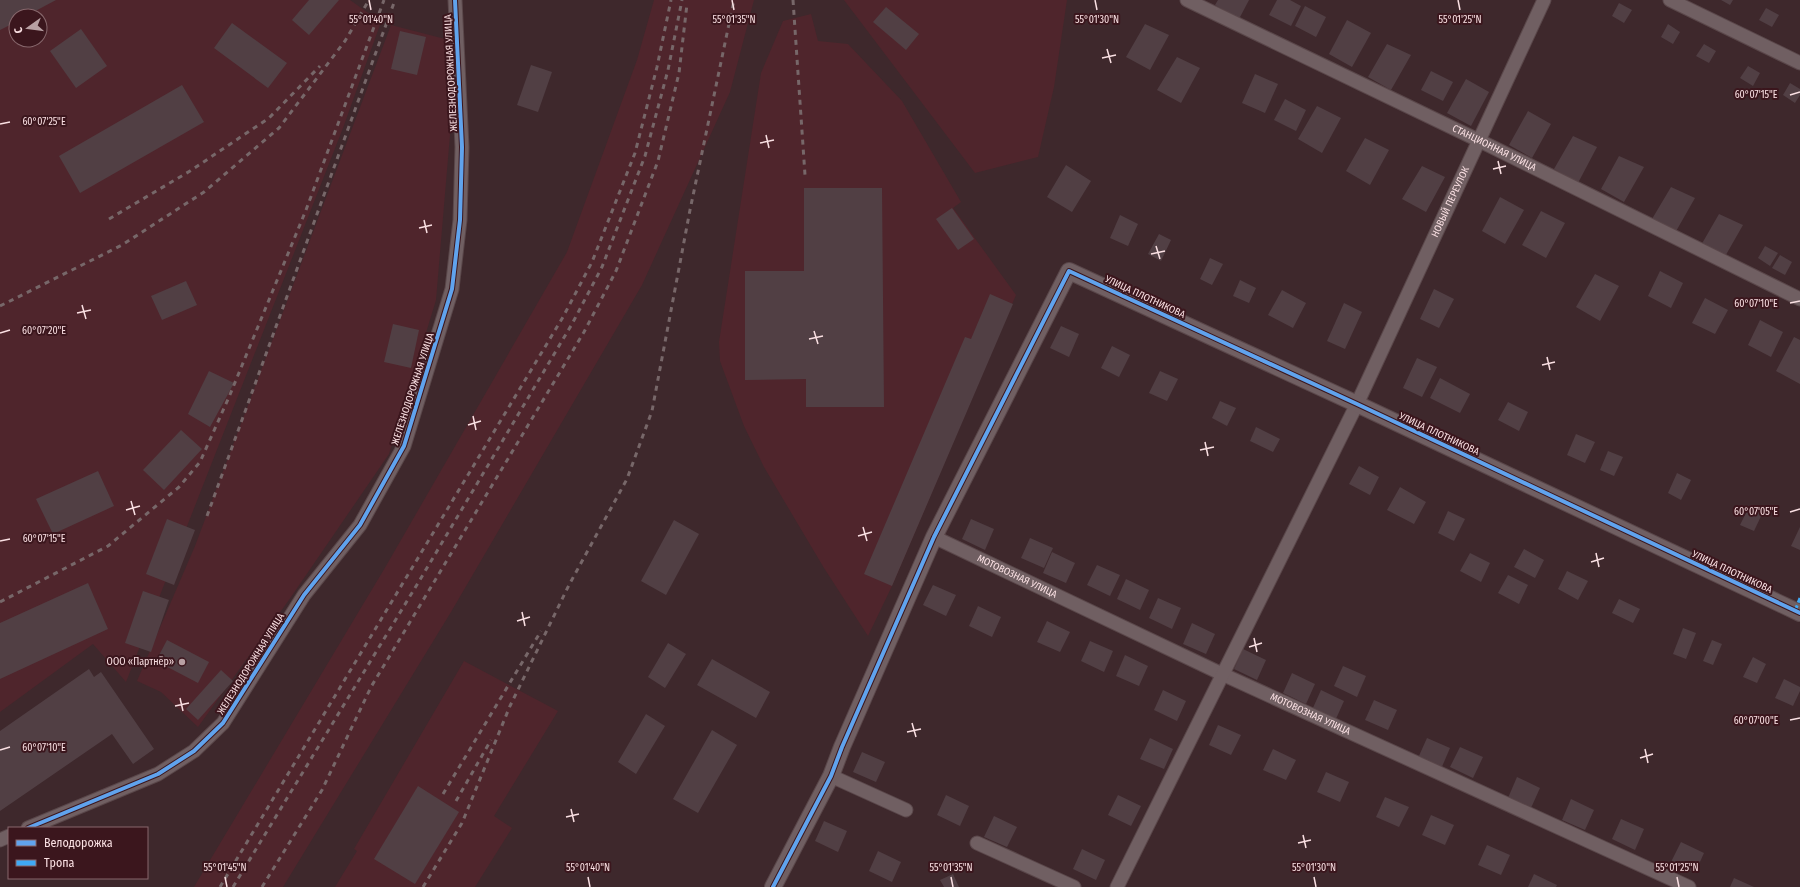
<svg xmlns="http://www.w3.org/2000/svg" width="1800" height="887" viewBox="0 0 1800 887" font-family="'Fira Sans Condensed',sans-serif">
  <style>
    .built { fill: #4f252c; fill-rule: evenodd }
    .building { fill: #513f44 }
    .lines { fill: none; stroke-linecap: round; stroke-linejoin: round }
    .minor-casing { stroke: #5a474a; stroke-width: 15 }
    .tertiary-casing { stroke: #5a474a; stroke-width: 18 }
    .minor { stroke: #705f62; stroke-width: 13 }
    .tertiary { stroke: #705f62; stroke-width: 16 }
    .rail { stroke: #776769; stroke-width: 3; stroke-dasharray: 5 5; stroke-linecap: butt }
    .quiet { stroke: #3fa9f5; stroke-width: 3; stroke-dasharray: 6 3; stroke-linecap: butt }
    .cycleway-casing { stroke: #3b161d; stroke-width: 6 }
    .cycleway { stroke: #60a3ed; stroke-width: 4 }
    .ticks { fill: none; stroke: #fae0e3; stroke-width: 1.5 }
    .poi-dot { fill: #b8a0a3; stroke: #3b161d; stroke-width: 1.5 }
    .labels { text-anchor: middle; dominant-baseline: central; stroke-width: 4; stroke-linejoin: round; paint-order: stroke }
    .street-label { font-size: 10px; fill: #fae0e3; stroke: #3b161d }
    .poi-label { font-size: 10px; fill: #fae0e3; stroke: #3b161d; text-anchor: end }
    .ticks-label { font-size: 10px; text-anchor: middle; fill: #fae0e3; stroke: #3b161d; stroke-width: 4; stroke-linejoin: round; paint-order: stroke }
  </style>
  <rect width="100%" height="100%" fill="#3e282c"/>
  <g class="built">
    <path d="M 0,0 L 350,0 L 381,22 L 343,128 L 126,682 L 93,644 L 0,712 ZM 16,16 L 40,16 L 40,40 L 16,40 Z"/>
    <path d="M 654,0 L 754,0 L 730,92 L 642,285 L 451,612 L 283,887 L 194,887 L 386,566 L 567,252 L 637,60 Z"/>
    <path d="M 844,0 L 1067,0 L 1054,87 L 1038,157 L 975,173 Z"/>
    <path d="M 811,14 L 818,41 L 848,44 L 902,101 L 961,202 L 953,208 L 1016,295 L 892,586 L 868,636 L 824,568 L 764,467 L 744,426 L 720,361 L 719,342 L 761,73 L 783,21 Z"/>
    <path d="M 391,25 L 449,40 L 450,135 L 436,300 L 389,454 L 291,597 L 198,727 L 161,692 L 137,681 L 195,546 Z"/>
    <path d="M 464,661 L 558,711 L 494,816 L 512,828 L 475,887 L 335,887 L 357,851 L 354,849 Z"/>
  </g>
  <g class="building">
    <path d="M 0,0 L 56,0 L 26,16 L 16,16 L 16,22 L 0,30 Z"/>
    <path d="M 309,0 L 339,0 L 309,35 L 292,20 Z"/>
    <path d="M 1218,0 L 1249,0 L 1239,19 L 1215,5 Z"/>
    <path d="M 1277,0 L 1290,0 L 1301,6 L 1291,26 L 1269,15 Z"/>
    <path d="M 1721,0 L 1733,0 L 1730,5 Z"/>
    <path d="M 1619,3 L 1632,10 L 1624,23 L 1612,16 Z"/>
    <path d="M 1305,6 L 1326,17 L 1316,37 L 1295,26 Z"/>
    <path d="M 886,7 L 919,34 L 906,50 L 873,22 Z"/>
    <path d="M 1766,8 L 1779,15 L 1772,27 L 1759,20 Z"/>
    <path d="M 1347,20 L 1371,33 L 1352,67 L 1329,54 Z"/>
    <path d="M 232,23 L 287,63 L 268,88 L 214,48 Z"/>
    <path d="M 1145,24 L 1169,35 L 1150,70 L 1126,57 Z"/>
    <path d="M 1668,24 L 1680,32 L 1673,44 L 1661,37 Z"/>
    <path d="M 81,29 L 107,66 L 76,88 L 50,51 Z"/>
    <path d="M 400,31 L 426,37 L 417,75 L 391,69 Z"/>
    <path d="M 1387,44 L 1411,55 L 1391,90 L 1368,77 Z"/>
    <path d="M 1704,44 L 1716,51 L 1709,63 L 1696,56 Z"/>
    <path d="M 1177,57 L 1200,68 L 1181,103 L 1157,90 Z"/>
    <path d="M 531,65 L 552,72 L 538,112 L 517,105 Z"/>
    <path d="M 1748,66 L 1760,73 L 1753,86 L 1740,78 Z"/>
    <path d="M 1431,71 L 1453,82 L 1443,101 L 1421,90 Z"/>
    <path d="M 1255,74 L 1278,84 L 1265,113 L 1242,103 Z"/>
    <path d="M 1466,79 L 1489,92 L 1471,126 L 1447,113 Z"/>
    <path d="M 1790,83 L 1800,89 L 1800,95 L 1795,103 L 1783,95 Z"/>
    <path d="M 182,85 L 204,122 L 80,193 L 59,156 Z"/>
    <path d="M 1285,99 L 1306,110 L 1296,131 L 1274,120 Z"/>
    <path d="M 1317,106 L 1341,118 L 1322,153 L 1298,139 Z"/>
    <path d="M 1528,111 L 1551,124 L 1532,158 L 1509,145 Z"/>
    <path d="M 1573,136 L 1597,147 L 1578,183 L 1554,169 Z"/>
    <path d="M 1365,138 L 1389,150 L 1370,185 L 1346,171 Z"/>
    <path d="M 1619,156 L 1644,167 L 1624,202 L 1601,189 Z"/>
    <path d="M 1066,165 L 1091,181 L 1072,212 L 1047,197 Z"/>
    <path d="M 1422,166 L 1445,177 L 1426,212 L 1402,199 Z"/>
    <path d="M 1671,187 L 1695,198 L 1675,233 L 1652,219 Z"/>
    <path d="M 804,188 L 882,188 L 884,407 L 806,407 L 806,379 L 745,380 L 745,271 L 804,271 Z"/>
    <path d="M 1500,197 L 1524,210 L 1505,244 L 1482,231 Z"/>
    <path d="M 952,208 L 974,239 L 958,250 L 936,219 Z"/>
    <path d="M 1541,211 L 1565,223 L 1546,258 L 1522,245 Z"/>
    <path d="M 1719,214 L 1743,225 L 1723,260 L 1700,247 Z"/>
    <path d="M 1120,215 L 1138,224 L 1128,246 L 1110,238 Z"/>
    <path d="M 1159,234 L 1171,240 L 1161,261 L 1148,254 Z"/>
    <path d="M 1765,246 L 1778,253 L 1770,266 L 1758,258 Z"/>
    <path d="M 1780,255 L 1792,262 L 1785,275 L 1772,268 Z"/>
    <path d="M 1210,258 L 1223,264 L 1212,285 L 1200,279 Z"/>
    <path d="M 1660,271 L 1683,283 L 1671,308 L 1648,296 Z"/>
    <path d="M 1595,274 L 1619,286 L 1600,321 L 1576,307 Z"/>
    <path d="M 1240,280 L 1256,288 L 1249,303 L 1233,296 Z"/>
    <path d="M 186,281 L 197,305 L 162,320 L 151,296 Z"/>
    <path d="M 1434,289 L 1454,299 L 1439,328 L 1420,319 Z"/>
    <path d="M 1282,290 L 1306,303 L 1293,328 L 1268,315 Z"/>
    <path d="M 990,294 L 1013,304 L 892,586 L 864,574 L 965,337 L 971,339 Z"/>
    <path d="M 1705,298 L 1728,310 L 1715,334 L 1692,323 Z"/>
    <path d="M 1344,303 L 1362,312 L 1345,349 L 1327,341 Z"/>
    <path d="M 1760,320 L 1783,332 L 1771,357 L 1748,345 Z"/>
    <path d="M 393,324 L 419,330 L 411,368 L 384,362 Z"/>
    <path d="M 1061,326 L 1079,334 L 1069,357 L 1050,348 Z"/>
    <path d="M 1794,337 L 1800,340 L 1800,384 L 1776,371 Z"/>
    <path d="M 1112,346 L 1130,355 L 1119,377 L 1101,368 Z"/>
    <path d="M 1417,358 L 1437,367 L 1422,397 L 1403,388 Z"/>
    <path d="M 209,371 L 234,383 L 210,427 L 188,414 Z"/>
    <path d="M 1160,371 L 1178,379 L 1167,401 L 1149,393 Z"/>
    <path d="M 1440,378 L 1470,394 L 1460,413 L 1430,398 Z"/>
    <path d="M 1220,401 L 1236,408 L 1227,426 L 1212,418 Z"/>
    <path d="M 1508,402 L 1528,412 L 1519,431 L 1498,420 Z"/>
    <path d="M 1256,427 L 1280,439 L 1273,452 L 1250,441 Z"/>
    <path d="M 181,430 L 202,449 L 164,490 L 143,470 Z"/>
    <path d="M 1576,434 L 1595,442 L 1585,463 L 1567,455 Z"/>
    <path d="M 1608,451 L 1623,457 L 1614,476 L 1600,470 Z"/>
    <path d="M 1359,466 L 1379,477 L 1370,495 L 1349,484 Z"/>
    <path d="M 98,471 L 114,506 L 53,534 L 36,499 Z"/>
    <path d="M 1677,473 L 1691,480 L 1681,500 L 1668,493 Z"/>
    <path d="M 1400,487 L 1426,502 L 1414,524 L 1387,510 Z"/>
    <path d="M 1750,505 L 1763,512 L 1754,531 L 1740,525 Z"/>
    <path d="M 1448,511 L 1465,519 L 1454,541 L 1438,533 Z"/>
    <path d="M 167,519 L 195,530 L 174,585 L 146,574 Z"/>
    <path d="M 971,519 L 994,529 L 985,550 L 962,539 Z"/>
    <path d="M 674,520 L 699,534 L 666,595 L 641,581 Z"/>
    <path d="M 1800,527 L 1800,550 L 1791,546 Z"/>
    <path d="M 1030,538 L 1053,548 L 1044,568 L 1021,558 Z"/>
    <path d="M 1524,549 L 1544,560 L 1535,578 L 1514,567 Z"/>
    <path d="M 1052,552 L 1075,563 L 1066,583 L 1043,573 Z"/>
    <path d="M 1470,553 L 1490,563 L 1481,582 L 1460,571 Z"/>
    <path d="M 1097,565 L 1120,575 L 1110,596 L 1087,585 Z"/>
    <path d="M 1567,571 L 1588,581 L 1578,600 L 1558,589 Z"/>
    <path d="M 1508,575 L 1528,585 L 1519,604 L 1498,593 Z"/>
    <path d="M 1126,579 L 1149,590 L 1140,610 L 1117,599 Z"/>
    <path d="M 88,583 L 108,629 L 0,679 L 0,623 Z"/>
    <path d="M 933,585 L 956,595 L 946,616 L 923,605 Z"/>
    <path d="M 143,591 L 169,600 L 151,652 L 125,643 Z"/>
    <path d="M 1158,598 L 1181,608 L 1172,629 L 1149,618 Z"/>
    <path d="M 1619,599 L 1640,609 L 1633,623 L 1612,613 Z"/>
    <path d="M 978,606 L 1001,617 L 992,637 L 969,626 Z"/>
    <path d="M 1047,621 L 1070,632 L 1060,652 L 1037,642 Z"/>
    <path d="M 1192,623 L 1215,634 L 1206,654 L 1183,644 Z"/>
    <path d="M 1683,628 L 1696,633 L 1686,659 L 1673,654 Z"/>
    <path d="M 167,640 L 209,662 L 198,683 L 156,661 Z"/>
    <path d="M 1712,640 L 1722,644 L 1713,665 L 1703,661 Z"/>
    <path d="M 1090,641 L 1113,651 L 1104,672 L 1081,661 Z"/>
    <path d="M 668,643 L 686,654 L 665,688 L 648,677 Z"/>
    <path d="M 1243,649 L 1266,660 L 1257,680 L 1234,669 Z"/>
    <path d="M 1125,655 L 1148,666 L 1139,686 L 1116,676 Z"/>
    <path d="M 1753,657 L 1766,664 L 1757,683 L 1743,677 Z"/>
    <path d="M 712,659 L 770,692 L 756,718 L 697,685 Z"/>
    <path d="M 1343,666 L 1366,676 L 1357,697 L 1334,686 Z"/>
    <path d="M 89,669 L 94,677 L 101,672 L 154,749 L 133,764 L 112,734 L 0,811 L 0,731 Z"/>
    <path d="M 221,670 L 233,681 L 198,720 L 186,709 Z"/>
    <path d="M 1292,673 L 1315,684 L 1306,704 L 1283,693 Z"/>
    <path d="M 1784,679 L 1800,687 L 1800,691 L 1793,706 L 1775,698 Z"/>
    <path d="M 1163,690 L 1186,701 L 1177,721 L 1154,710 Z"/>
    <path d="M 1321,690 L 1344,701 L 1335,721 L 1312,710 Z"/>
    <path d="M 1374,700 L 1397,710 L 1388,730 L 1365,720 Z"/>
    <path d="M 646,714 L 665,726 L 636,774 L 618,762 Z"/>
    <path d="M 1218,725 L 1241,735 L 1231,755 L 1209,745 Z"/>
    <path d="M 712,730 L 737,745 L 698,813 L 673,799 Z"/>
    <path d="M 1150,738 L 1173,749 L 1164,769 L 1140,759 Z"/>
    <path d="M 1427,738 L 1450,748 L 1441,769 L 1418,758 Z"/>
    <path d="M 1460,747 L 1483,757 L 1473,778 L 1450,767 Z"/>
    <path d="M 1273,749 L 1296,760 L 1286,780 L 1263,770 Z"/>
    <path d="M 862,752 L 885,762 L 876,782 L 853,772 Z"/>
    <path d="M 1326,772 L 1349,782 L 1340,802 L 1317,792 Z"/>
    <path d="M 1517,777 L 1540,788 L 1531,808 L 1508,798 Z"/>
    <path d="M 418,786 L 459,812 L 415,884 L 374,859 Z"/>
    <path d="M 946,795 L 969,806 L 960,826 L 937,815 Z"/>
    <path d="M 1118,795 L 1141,806 L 1131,826 L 1108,815 Z"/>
    <path d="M 1385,797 L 1409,807 L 1399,827 L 1376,817 Z"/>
    <path d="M 1571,799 L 1594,810 L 1585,830 L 1562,820 Z"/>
    <path d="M 1431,815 L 1454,825 L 1445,845 L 1422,835 Z"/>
    <path d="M 994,816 L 1017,827 L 1007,847 L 984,837 Z"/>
    <path d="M 1621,819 L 1644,829 L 1635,850 L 1612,839 Z"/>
    <path d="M 824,821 L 847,831 L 838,852 L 815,841 Z"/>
    <path d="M 1681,842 L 1704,853 L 1695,873 L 1671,862 Z"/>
    <path d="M 1487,845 L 1510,855 L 1501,875 L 1478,865 Z"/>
    <path d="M 1082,849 L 1105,860 L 1096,880 L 1073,869 Z"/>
    <path d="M 878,851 L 901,862 L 892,882 L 869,871 Z"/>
    <path d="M 953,874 L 959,887 L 944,887 L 940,880 Z"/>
    <path d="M 1534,874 L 1557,885 L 1556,887 L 1528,887 Z"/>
    <path d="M 1734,878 L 1754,887 L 1730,887 Z"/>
  </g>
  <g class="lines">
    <g class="minor-casing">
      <g id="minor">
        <path id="s1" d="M 1187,0 L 1480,141 L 1800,299"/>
        <path d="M 1670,0 L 1800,63"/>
        <path id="s2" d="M 934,537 L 1222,674 L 1689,887"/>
        <path d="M 831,776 L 906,810"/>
        <path d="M 28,828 L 158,774 L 194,751 L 223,723 L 304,595 L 360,525 L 404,446 L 452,289 L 460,220 L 462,147 L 455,0"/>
        <path d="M 0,840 L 9,836"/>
        <path d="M 977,843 L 1074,887"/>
        <path id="s3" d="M 1117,887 L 1357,404 L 1544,0"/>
      </g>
    </g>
    <g class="tertiary-casing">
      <path id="tertiary" d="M 773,887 L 831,776 L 842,747 L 934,537 L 1069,271 L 1357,404 L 1800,613"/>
    </g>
    <use href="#minor" class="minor"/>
    <use href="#tertiary" class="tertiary"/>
    <g class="rail">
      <path d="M 793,0 L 805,175"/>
      <path d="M 109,219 L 190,171 L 269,118 L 320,66"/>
      <path d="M 0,306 L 122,245 L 204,192 L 279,128 L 345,41 L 369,0"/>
      <path d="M 207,516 L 395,0"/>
      <path d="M 0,602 L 108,546 L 179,487 L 200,462 L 229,397 L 306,210 L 384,0"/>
      <path d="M 443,794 L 541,631"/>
      <path d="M 456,801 L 491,740"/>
      <path d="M 220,887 L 563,317 L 592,262 L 635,153 L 657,67 L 671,0"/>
      <path d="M 233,887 L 418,583 L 572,324 L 602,267 L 645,156 L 668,70 L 682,0"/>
      <path d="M 262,887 L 322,790 L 371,687 L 584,332 L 616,271 L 658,161 L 679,73 L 687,4"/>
      <path d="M 423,887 L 462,823 L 510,706 L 569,585 L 627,479 L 652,411 L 690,210 L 734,0"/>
    </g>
    <path class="quiet" d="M 1795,611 L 1800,598"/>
    <g class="cycleway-casing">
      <g id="cycleway">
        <path d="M 28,828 L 158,774 L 194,751 L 223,723 L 304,595 L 360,525 L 404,446 L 452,289 L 460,220 L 462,147 L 455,0"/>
        <path d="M 773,887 L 831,776 L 842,747 L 934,537 L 1069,271 L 1357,404 L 1800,613"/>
      </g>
    </g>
    <use href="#cycleway" class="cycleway"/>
  </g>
  <path class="ticks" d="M 369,0 L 371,10M 732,0 L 734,10M 1095,0 L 1097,10M 1458,0 L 1460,10M 1107,49 L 1111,63M 1102,58 L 1116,55M 1790,95 L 1800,92M 0,124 L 10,122M 766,135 L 769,148M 760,143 L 774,140M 1498,161 L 1501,174M 1493,169 L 1506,166M 424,220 L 427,233M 419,228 L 432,225M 1156,246 L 1160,259M 1151,254 L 1165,251M 1790,303 L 1800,301M 82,305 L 86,319M 77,313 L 91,310M 814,331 L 818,344M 0,333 L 10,330M 809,339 L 823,336M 1547,357 L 1550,370M 1542,365 L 1555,362M 473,416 L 476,430M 468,425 L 481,421M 1205,442 L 1208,456M 1200,450 L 1214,447M 131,501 L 135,515M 126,510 L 140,506M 1790,512 L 1800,509M 863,527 L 867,541M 858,536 L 872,532M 0,541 L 10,539M 1596,553 L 1599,567M 1591,562 L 1604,558M 522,612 L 525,626M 517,621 L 530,617M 1254,638 L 1257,652M 1249,647 L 1262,643M 180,698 L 183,711M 175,706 L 189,703M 1790,720 L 1800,718M 912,723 L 916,737M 907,732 L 921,729M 1645,749 L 1648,763M 0,750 L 10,747M 1640,758 L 1653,754M 571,809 L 574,822M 566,817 L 579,814M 1303,835 L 1306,848M 1298,843 L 1311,840M 225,877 L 227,887M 588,877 L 590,887M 951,877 L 953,887M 1314,877 L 1316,887M 1677,877 L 1679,887"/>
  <circle class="poi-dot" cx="182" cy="662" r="4"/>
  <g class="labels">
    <g class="street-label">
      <text transform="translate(451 73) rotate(-93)">ЖЕЛЕЗНОДОРОЖНАЯ УЛИЦА</text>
      <text stroke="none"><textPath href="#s1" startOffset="341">СТАНЦИОННАЯ УЛИЦА</textPath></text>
      <text stroke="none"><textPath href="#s3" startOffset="762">НОВЫЙ ПЕРЕУЛОК</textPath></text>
      <text transform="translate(1145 297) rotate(25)">УЛИЦА ПЛОТНИКОВА</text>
      <text transform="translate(413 389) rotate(-72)">ЖЕЛЕЗНОДОРОЖНАЯ УЛИЦА</text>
      <text transform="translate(1439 434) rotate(25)">УЛИЦА ПЛОТНИКОВА</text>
      <text transform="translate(1732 572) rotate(25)">УЛИЦА ПЛОТНИКОВА</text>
      <text stroke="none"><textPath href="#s2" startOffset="92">МОТОВОЗНАЯ УЛИЦА</textPath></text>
      <text transform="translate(251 664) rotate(-58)">ЖЕЛЕЗНОДОРОЖНАЯ УЛИЦА</text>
      <text stroke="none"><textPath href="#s2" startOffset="416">МОТОВОЗНАЯ УЛИЦА</textPath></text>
    </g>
    <g class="poi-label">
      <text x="174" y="662">ООО «Партнёр»</text>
    </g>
  </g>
  <g class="ticks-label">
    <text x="371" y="23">55°01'40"N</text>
    <text x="734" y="23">55°01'35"N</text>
    <text x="1097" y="23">55°01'30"N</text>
    <text x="1460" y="23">55°01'25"N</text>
    <text x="1756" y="98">60°07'15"E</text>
    <text x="44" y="125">60°07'25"E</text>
    <text x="1756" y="307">60°07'10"E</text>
    <text x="44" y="334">60°07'20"E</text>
    <text x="1756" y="515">60°07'05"E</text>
    <text x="44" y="542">60°07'15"E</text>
    <text x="1756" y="724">60°07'00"E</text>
    <text x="44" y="751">60°07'10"E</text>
    <text x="225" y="871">55°01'45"N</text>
    <text x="588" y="871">55°01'40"N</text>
    <text x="951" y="871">55°01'35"N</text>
    <text x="1314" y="871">55°01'30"N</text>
    <text x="1677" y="871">55°01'25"N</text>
  </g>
  <rect x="8" y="827" width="140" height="52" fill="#3b161d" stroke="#87676c"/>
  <rect x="16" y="840" width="20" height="6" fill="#60a3ed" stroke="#87676c"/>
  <text x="44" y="847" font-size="12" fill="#fae0e3">Велодорожка</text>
  <rect x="16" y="860" width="20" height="6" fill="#3fa9f5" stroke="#87676c"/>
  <text x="44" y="867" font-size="12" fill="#fae0e3">Тропа</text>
  <g transform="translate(28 28) rotate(256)"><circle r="19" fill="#3b161d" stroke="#87676c"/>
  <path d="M0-3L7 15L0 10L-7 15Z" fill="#b8a0a3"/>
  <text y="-6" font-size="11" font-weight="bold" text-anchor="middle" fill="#fae0e3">С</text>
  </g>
</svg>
